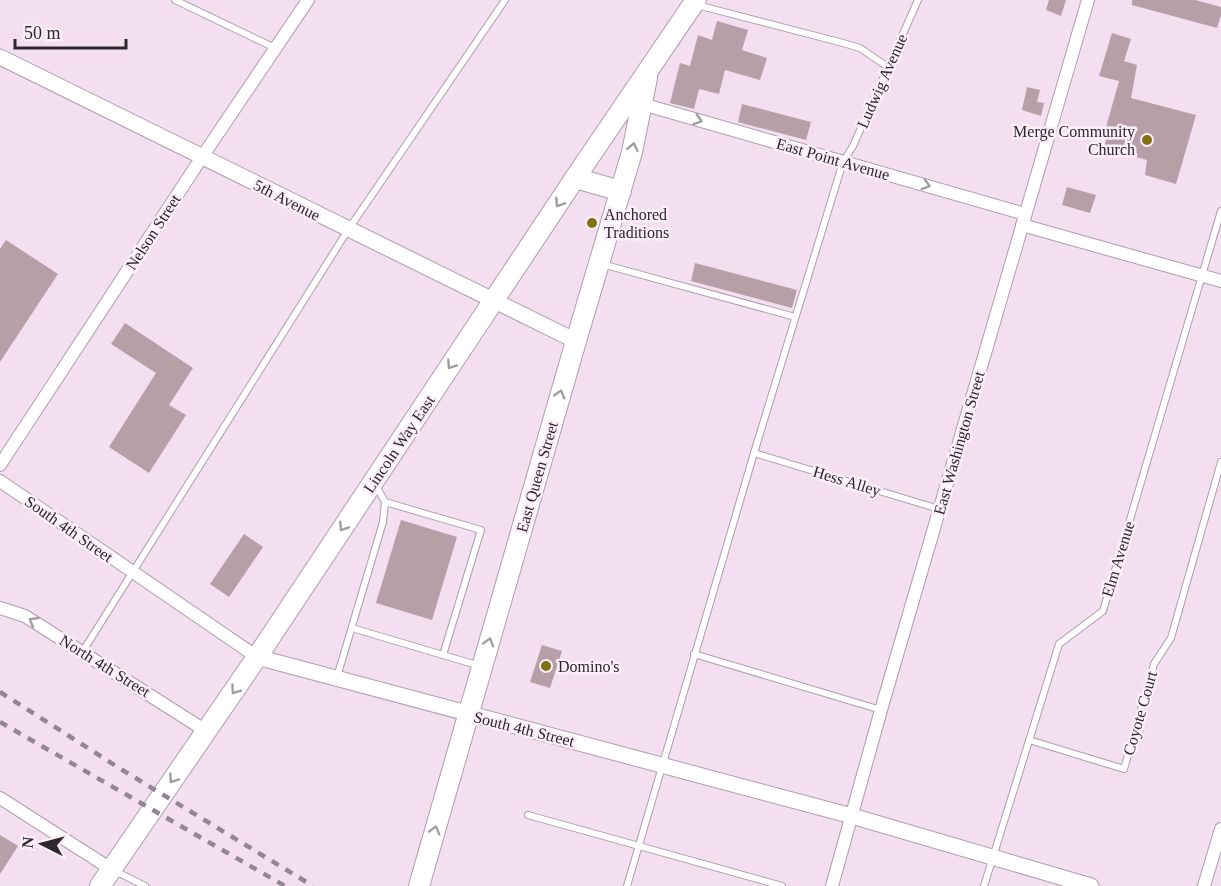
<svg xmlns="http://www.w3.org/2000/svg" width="1221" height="886" viewBox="0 0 1221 886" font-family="Georgia,serif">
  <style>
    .building { fill: #b79fa7 }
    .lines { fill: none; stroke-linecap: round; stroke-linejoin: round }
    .service-casing { stroke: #b09dad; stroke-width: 8 }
    .minor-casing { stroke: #b09dad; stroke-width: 14 }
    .tertiary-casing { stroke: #b09dad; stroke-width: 17 }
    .trunk-casing { stroke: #b09dad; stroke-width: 22 }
    .service { stroke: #fff; stroke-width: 6 }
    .minor { stroke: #fff; stroke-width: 12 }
    .tertiary { stroke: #fff; stroke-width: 15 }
    .trunk { stroke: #fff; stroke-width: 20 }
    .rail { stroke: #938591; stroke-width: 4.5; stroke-dasharray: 8 8; stroke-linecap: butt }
    .oneway { stroke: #a19ea0 }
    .poi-dot { fill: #837111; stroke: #fdeefb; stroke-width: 2 }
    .labels { text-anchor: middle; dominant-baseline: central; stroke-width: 5; stroke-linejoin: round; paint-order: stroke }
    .street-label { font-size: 16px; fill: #2e272d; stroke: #fdeefb }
    .poi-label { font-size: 16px; fill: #2e272d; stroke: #fdeefb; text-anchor: start }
  </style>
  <rect width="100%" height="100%" fill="#f3dff0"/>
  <g class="building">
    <path d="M 1049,0 L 1066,0 L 1061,16 L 1046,10 Z"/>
    <path d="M 1132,0 L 1195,0 L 1221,7 L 1221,15 L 1217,28 L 1132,5 Z"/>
    <path d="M 717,21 L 748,30 L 742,50 L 767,58 L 760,80 L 725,70 L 719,94 L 699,89 L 694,109 L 670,103 L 680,63 L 690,66 L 698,35 L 712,40 Z"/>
    <path d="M 1112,33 L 1131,39 L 1124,61 L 1137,65 L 1131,98 L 1196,115 L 1176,184 L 1145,175 L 1147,160 L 1104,148 L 1108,132 L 1105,131 L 1119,81 L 1099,76 Z"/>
    <path d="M 1027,87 L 1040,90 L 1037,102 L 1044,103 L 1041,116 L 1022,110 Z"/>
    <path d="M 742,104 L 811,122 L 806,140 L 738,122 Z"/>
    <path d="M 1067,187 L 1096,195 L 1090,213 L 1062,205 Z"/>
    <path d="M 6,240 L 58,274 L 0,362 L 0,249 Z"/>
    <path d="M 695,263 L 797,290 L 792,308 L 691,281 Z"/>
    <path d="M 125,323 L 193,368 L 169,405 L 186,415 L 149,473 L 109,447 L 156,373 L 111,344 Z"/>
    <path d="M 401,520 L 457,537 L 432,620 L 376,603 Z"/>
    <path d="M 244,534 L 263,547 L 229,597 L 210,584 Z"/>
    <path d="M 542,645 L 562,651 L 550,688 L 530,682 Z"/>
    <path d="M 0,835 L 18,846 L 0,874 Z"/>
  </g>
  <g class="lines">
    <g class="service-casing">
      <g id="service">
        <path d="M 175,0 L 275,48"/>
        <path d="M 697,5 L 843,43 L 860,48 L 888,67"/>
        <path d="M 602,264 L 795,317"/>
        <path d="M 754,453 L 939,509"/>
        <path d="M 385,502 L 481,530 L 443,655"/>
        <path d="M 352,628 L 480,666"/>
        <path d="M 83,651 L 348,230 L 505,0"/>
        <path d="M 694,654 L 881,710"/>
        <path d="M 337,677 L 383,522 L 385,502 L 375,484"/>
        <path d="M 1029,740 L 1124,769 L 1154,664 L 1171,638 L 1221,462"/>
        <path d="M 528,815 L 782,886"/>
        <path d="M 113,870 L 145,886"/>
        <path d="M 627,886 L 754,453 L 843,162 L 853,146 L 918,0"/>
        <path d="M 984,886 L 1059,644 L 1103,611 L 1221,211"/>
      </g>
    </g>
    <g class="minor-casing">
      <g id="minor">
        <path d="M 642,104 L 1025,214"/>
        <path d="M 1022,225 L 1221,281"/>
        <path d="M 0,465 L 202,157 L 308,0"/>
        <path d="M 0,481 L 257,657"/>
        <path d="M 0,608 L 25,616 L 206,731"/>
        <path d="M 0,798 L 111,869"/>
        <path d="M 832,886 L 881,710 L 1088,0"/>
        <path d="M 1204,886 L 1221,829"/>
      </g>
    </g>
    <g class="tertiary-casing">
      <g id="tertiary">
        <path d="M 0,57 L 576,341"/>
        <path d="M 257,657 L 852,816 L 1091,886"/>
      </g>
    </g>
    <g class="trunk-casing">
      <g id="trunk">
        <path d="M 575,178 L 621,191"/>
        <path d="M 100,886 L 257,657 L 575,178 L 696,0"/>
        <path d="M 419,886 L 576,341 L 632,152 L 647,78"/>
      </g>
    </g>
    <use href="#service" class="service"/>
    <use href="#minor" class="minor"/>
    <use href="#tertiary" class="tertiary"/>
    <use href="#trunk" class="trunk"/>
    <g class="rail">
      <path d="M 0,692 L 124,771 L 313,886"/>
      <path d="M 0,722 L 285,886"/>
    </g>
  </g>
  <defs><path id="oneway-chevron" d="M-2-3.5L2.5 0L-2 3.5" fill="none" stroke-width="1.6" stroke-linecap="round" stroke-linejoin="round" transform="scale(1.5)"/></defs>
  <g class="oneway">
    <use href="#oneway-chevron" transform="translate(698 120) rotate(16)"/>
    <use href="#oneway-chevron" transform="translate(633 147) rotate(-78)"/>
    <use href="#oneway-chevron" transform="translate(926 185) rotate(16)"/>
    <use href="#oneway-chevron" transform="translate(559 203) rotate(123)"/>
    <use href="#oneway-chevron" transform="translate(451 365) rotate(124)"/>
    <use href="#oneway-chevron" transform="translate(560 394) rotate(-74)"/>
    <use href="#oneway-chevron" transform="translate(343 527) rotate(123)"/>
    <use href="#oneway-chevron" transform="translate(33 621) rotate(-149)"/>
    <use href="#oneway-chevron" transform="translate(489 642) rotate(-74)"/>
    <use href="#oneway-chevron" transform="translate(235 690) rotate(125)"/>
    <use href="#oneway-chevron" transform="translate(173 779) rotate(124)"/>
    <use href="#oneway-chevron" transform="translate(435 830) rotate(-74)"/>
  </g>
  <g class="poi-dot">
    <circle cx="1147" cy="140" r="6"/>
    <circle cx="592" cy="223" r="6"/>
    <circle cx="546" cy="666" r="6"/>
  </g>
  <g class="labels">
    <g class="street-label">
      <text transform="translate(882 81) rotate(-66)">Ludwig Avenue</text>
      <text transform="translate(833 159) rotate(16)">East Point Avenue</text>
      <text transform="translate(287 200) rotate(27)">5th Avenue</text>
      <text transform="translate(153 232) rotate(-57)">Nelson Street</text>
      <text transform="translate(959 443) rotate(-74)">East Washington Street</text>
      <text transform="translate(399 444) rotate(-56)">Lincoln Way East</text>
      <text transform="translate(537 477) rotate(-74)">East Queen Street</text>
      <text transform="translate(847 481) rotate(17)">Hess Alley</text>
      <text transform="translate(69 529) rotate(35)">South 4th Street</text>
      <text transform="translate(1118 559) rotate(-73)">Elm Avenue</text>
      <text transform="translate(105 666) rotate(32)">North 4th Street</text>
      <text transform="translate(1140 713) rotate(-74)">Coyote Court</text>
      <text transform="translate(524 729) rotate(14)">South 4th Street</text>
    </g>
    <g class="poi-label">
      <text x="1135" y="131" text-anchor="end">Merge Community<tspan x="1135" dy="18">Church</tspan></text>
      <text x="604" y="214">Anchored<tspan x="604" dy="18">Traditions</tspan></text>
      <text x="558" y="666">Domino's</text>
    </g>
  </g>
  <g transform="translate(42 844) rotate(276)" stroke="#fdeefb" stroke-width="4.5" paint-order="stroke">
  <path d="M0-4.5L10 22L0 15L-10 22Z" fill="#2e272d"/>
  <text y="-9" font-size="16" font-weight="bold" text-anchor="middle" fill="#2e272d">N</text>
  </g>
  <path d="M15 39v9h111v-9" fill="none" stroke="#2e272d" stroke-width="3"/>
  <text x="24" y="39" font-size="18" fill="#2e272d" stroke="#fdeefb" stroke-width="4.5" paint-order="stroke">50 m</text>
</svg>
